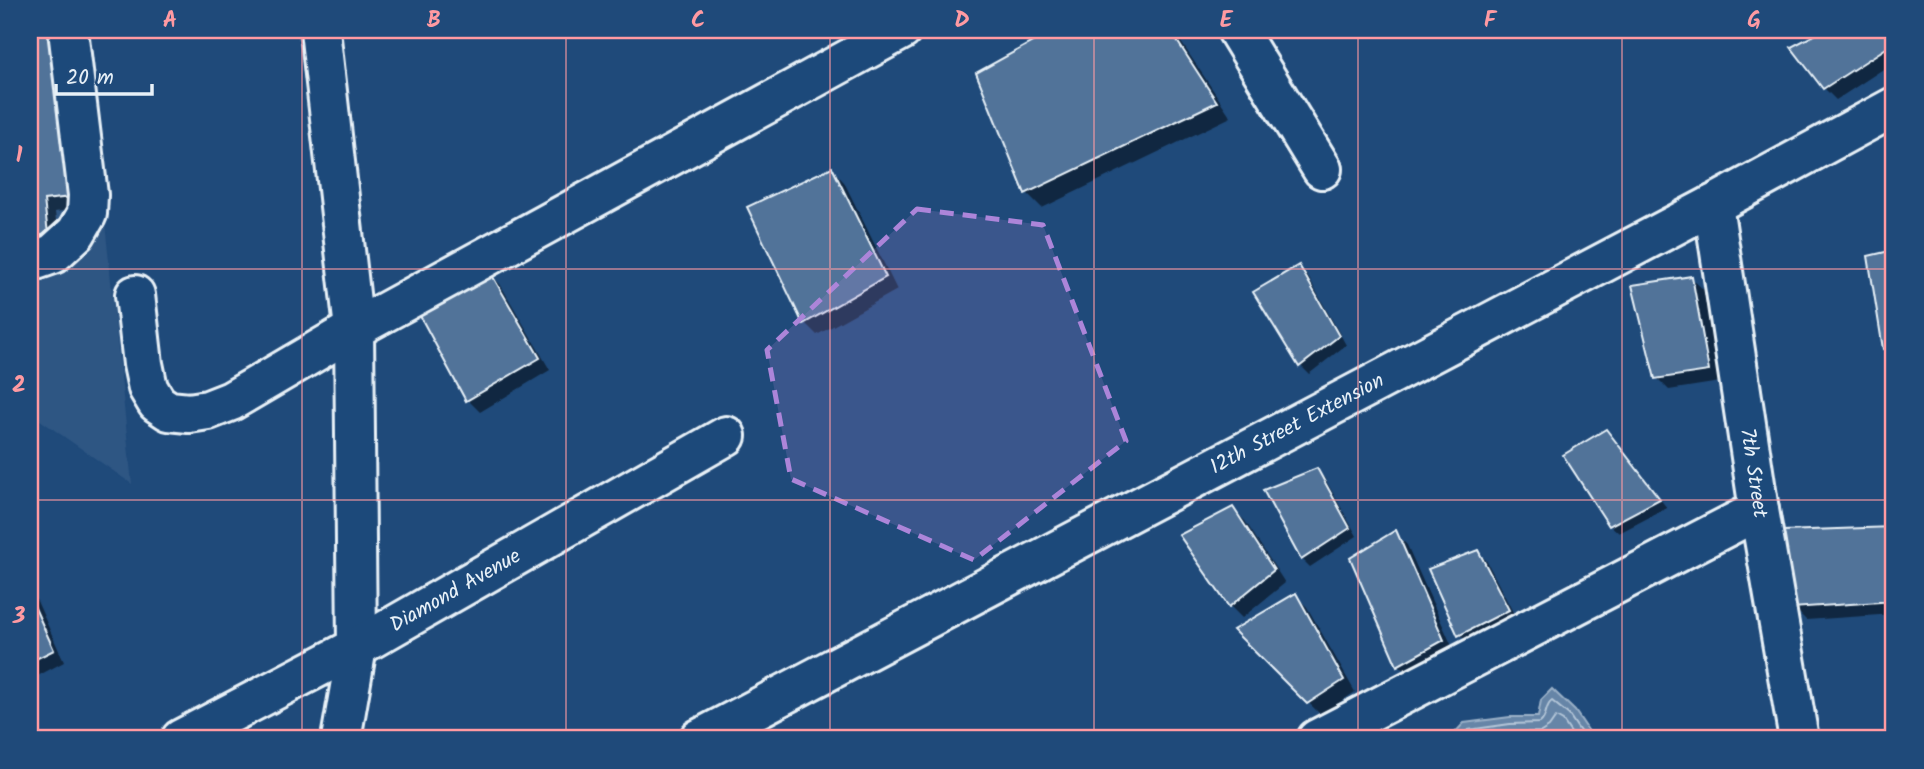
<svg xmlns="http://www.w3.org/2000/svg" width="1924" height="769" viewBox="0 0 1924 769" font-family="Kalam,sans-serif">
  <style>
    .built { fill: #2e5683 }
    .water { fill: #6685a7; stroke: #9ab0c7; stroke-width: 2 }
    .shadow { fill: #0007 }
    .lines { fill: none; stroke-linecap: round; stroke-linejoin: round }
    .shore { stroke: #b4c6d8; stroke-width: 2 }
    .building { fill: #517399; stroke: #e8f1f8; stroke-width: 2 }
    .minor-casing { stroke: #e8f1f8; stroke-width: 44 }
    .minor { stroke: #1f4a7a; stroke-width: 38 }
    .marked { fill: #ac85d9; fill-opacity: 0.2; stroke: #ac85d9; stroke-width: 5; stroke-dasharray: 14 9; stroke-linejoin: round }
    .grid { fill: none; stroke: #ff9aa2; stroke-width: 2; stroke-opacity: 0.55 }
    .labels { text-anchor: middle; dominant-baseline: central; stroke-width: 7; stroke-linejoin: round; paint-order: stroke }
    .street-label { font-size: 21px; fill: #e8f1f8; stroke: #1f4a7a }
    .neatline { fill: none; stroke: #ff9aa2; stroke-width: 2.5 }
    .grid-label { font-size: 23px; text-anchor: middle; font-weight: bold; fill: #ff9aa2 }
  </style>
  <rect width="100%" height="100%" fill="#1f4a7a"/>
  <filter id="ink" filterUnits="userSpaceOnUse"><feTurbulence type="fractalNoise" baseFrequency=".0143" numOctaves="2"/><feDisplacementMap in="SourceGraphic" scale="14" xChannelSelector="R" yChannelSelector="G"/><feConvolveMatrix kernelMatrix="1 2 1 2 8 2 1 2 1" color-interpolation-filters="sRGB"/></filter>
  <g filter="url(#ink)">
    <path class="built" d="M 30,30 L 85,30 L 132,484 L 30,413 Z"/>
    <path class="water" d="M 1552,689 L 1575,711 L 1594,739 L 1449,739 L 1464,723 L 1510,717 L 1538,717 L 1541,700 Z"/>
    <g class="shadow">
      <path d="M 30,30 L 61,30 L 82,208 L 55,212 L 59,246 L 30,249 Z"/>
      <path d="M 1058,30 L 1173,30 L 1231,117 L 1042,208 L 1027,193 L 978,74 Z"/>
      <path d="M 1827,30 L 1894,30 L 1894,62 L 1836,100 L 1824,88 L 1793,47 Z"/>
      <path d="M 832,169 L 844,182 L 897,290 L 817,335 L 805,323 Z"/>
      <path d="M 1894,252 L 1894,358 L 1884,348 L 1870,257 Z"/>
      <path d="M 1299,267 L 1307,275 L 1346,345 L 1309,374 L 1301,366 L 1255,292 Z"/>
      <path d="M 488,272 L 500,284 L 550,370 L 480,412 L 468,400 Z"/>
      <path d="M 1691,278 L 1704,290 L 1720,382 L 1669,390 L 1657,378 Z"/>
      <path d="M 1894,380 L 1894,400 L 1888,381 Z"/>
      <path d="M 1614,440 L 1667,508 L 1619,533 L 1610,525 Z"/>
      <path d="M 1317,470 L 1325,479 L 1357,536 L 1310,567 L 1302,559 Z"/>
      <path d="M 1233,509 L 1245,521 L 1285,583 L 1242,618 L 1230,606 L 1181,536 Z"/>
      <path d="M 1892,528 L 1894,531 L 1894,614 L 1806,620 L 1793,607 Z"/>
      <path d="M 1395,533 L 1407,545 L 1455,653 L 1411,677 L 1399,665 L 1352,558 Z"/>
      <path d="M 1477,552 L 1486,560 L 1516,618 L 1468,643 L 1460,635 Z"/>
      <path d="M 30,594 L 37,601 L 64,662 L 30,680 Z"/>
      <path d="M 1295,595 L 1307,607 L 1355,692 L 1321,715 L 1236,631 Z"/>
    </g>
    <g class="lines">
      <g class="shore">
        <path d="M 1459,739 L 1468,730 L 1510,724 L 1540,723 C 1548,717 1544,706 1552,701 L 1569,715 L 1585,739"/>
        <path d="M 1470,739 L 1511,733 L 1541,732 L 1549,727 L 1556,717 L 1563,721 L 1575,739"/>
      </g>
    </g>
    <g class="building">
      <path d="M 30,30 L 51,30 L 71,197 L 44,200 L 48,234 L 30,237 Z"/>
      <path d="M 1054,30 L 1170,30 L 1217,102 L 1025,194 L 976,73 Z"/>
      <path d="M 1824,30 L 1894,30 L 1894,43 L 1823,89 L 1791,47 Z"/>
      <path d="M 832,167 L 886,277 L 803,324 L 747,207 Z"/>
      <path d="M 1894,250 L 1894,346 L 1883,349 L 1868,256 Z"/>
      <path d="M 1299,265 L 1339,336 L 1299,367 L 1253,292 Z"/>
      <path d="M 489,270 L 540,358 L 466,401 L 419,314 Z"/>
      <path d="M 1692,276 L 1709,371 L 1655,379 L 1632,285 Z"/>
      <path d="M 1606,429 L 1660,499 L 1609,526 L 1563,455 Z"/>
      <path d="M 1317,468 L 1350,528 L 1301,560 L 1263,490 Z"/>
      <path d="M 1233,507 L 1274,570 L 1229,607 L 1179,535 Z"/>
      <path d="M 1892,527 L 1894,601 L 1792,608 L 1783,531 Z"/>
      <path d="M 1396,530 L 1444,640 L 1397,666 L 1350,558 Z"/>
      <path d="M 1478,550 L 1509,610 L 1458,636 L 1428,569 Z"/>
      <path d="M 1296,593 L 1344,680 L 1307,704 L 1233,630 Z"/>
      <path d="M 30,597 L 54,650 L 30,662 Z"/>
    </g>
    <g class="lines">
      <g class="minor-casing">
        <g id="minor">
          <path d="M 320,30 L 354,329 L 357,647 L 341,739"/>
          <path d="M 1237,30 L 1322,169"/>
          <path id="s1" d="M 1713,205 L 1759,510 L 1799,739"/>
          <path d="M 30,262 L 53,254 L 76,233 L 87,214 L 88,195 L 68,30"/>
          <path d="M 135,295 L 143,364 L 148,388 L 157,403 L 169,411 L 189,413 L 208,410 L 231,401 L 354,329 L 902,30"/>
          <path id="s2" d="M 181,739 L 357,647 L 726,436"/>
          <path id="s3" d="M 699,739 L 1713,205 L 1894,107"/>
          <path d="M 1317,739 L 1759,510"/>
        </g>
      </g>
      <use href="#minor" class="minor"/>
    </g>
  </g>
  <path class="marked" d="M 917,209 L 1043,225 L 1126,441 L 974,560 L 791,479 L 767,350 Z"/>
  <path class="grid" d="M 302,30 L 302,739M 566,30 L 566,739M 830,30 L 830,739M 1094,30 L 1094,739M 1358,30 L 1358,739M 1622,30 L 1622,739M 30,269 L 1894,269M 30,500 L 1894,500"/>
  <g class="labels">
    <g class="street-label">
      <text stroke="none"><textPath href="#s3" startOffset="676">12th Street Extension</textPath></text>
      <text stroke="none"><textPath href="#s1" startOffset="271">7th Street</textPath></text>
      <text stroke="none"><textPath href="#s2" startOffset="312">Diamond Avenue</textPath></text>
    </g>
  </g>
  <rect width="1924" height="769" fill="none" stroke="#1f4a7a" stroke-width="77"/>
  <path d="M56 84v10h96v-10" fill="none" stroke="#e8f1f8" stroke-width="3.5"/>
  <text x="66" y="84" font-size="21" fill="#e8f1f8" stroke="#1f4a7a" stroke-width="5" paint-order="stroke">20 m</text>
  <rect x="38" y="38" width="1847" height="692" class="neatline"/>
  <g class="grid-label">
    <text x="170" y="27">A</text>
    <text x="434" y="27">B</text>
    <text x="698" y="27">C</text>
    <text x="962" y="27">D</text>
    <text x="1226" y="27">E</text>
    <text x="1490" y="27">F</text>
    <text x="1754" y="27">G</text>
    <text x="19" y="162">1</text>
    <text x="19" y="392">2</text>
    <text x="19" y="623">3</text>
  </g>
</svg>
